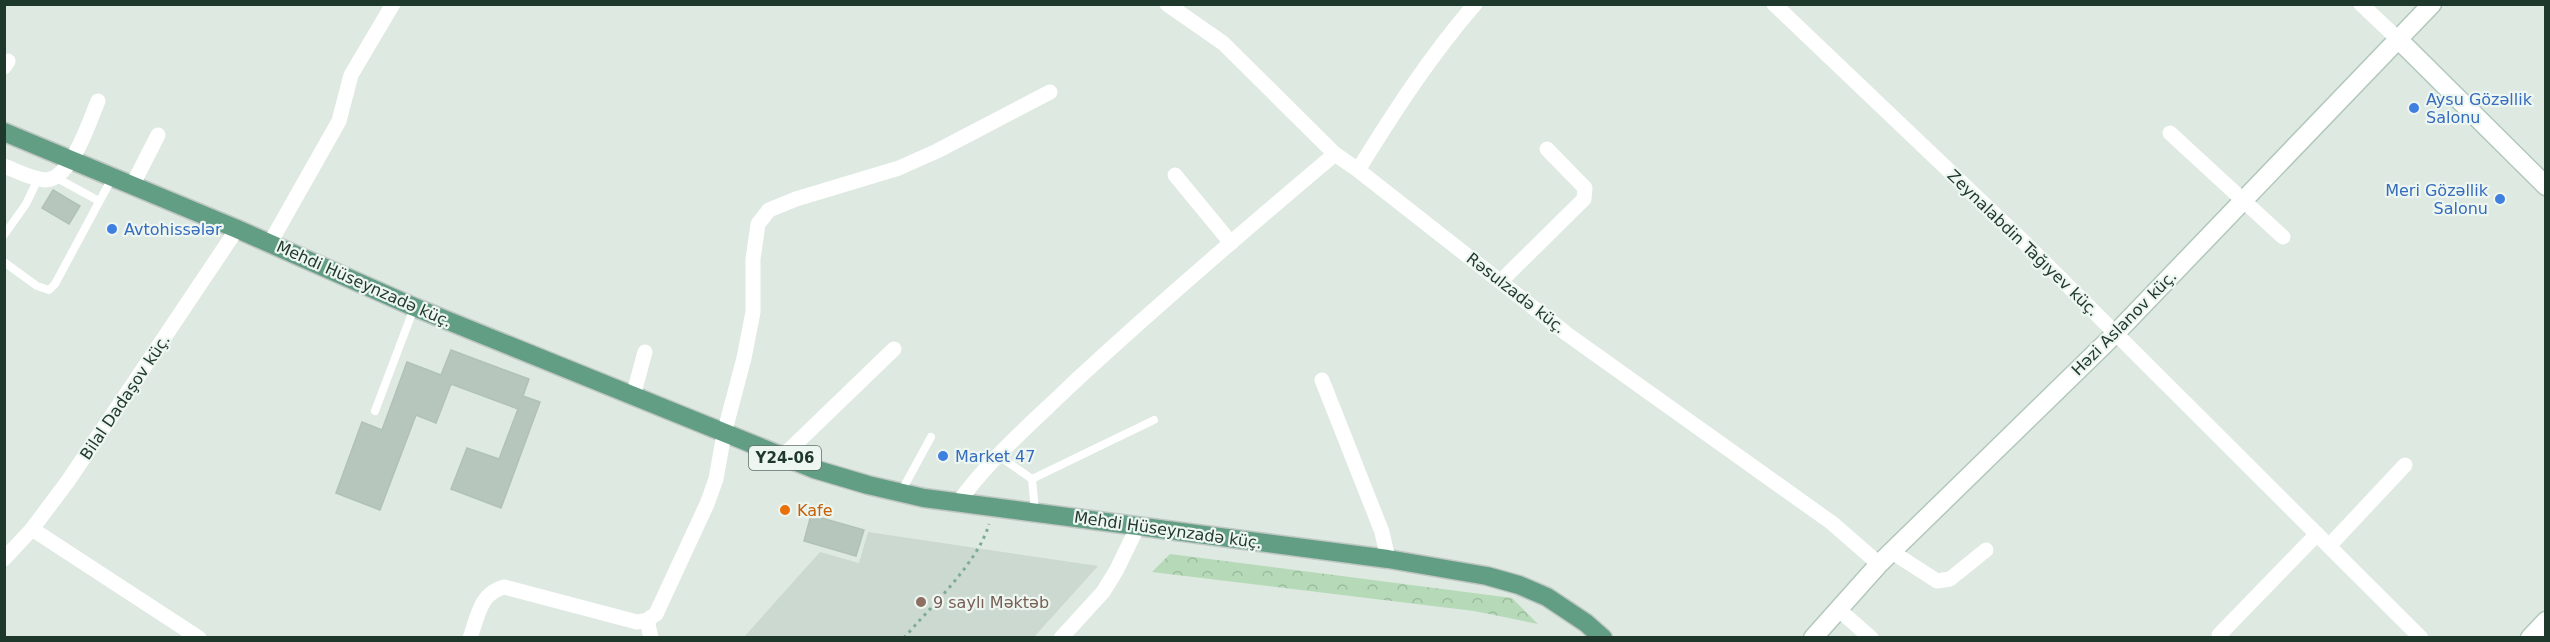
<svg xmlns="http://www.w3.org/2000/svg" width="2550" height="642" viewBox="0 0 2550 642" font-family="'DejaVu Sans',sans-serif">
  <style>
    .built { fill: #cbd9d0 }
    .forest { fill: url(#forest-crowns) }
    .building { fill: #b6c6bd; stroke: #b0c2b7; stroke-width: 1.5 }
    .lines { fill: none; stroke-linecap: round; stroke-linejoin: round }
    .secondary-casing { stroke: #b1c8bb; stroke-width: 21 }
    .primary-casing { stroke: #c0c7c4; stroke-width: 21 }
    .path { stroke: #7eac95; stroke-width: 3; stroke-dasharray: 3 4.5; stroke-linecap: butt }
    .lane { stroke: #fff; stroke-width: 8 }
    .street { stroke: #fff; stroke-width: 15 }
    .secondary { stroke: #fff; stroke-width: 18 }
    .primary { stroke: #629e83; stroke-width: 18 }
    .shop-dot { fill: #3f7fe0; stroke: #edf6f0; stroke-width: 2 }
    .food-dot { fill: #e8710a; stroke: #edf6f0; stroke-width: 2 }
    .education-dot { fill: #8d6e63; stroke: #edf6f0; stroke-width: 2 }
    .labels { text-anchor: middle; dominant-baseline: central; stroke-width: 4.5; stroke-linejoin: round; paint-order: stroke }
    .shield { fill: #edf6f0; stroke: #5d7167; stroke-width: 1.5 }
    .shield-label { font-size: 15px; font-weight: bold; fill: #1f382c }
    .shop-label { font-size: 16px; fill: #366cbe; stroke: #edf6f0; text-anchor: start }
    .street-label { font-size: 16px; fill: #1f382c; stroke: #edf6f0 }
    .food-label { font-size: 16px; fill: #c56008; stroke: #edf6f0; text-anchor: start }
    .education-label { font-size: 16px; fill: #785e54; stroke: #edf6f0; text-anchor: start }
  </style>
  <defs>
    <pattern id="forest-crowns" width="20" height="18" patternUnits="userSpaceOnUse" patternTransform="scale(1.5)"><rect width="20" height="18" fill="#b6dab8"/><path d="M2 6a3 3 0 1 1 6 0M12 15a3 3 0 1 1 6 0" fill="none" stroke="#9cbc9e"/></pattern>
  </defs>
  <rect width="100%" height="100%" fill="#dde9e1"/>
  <path class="built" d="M 868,532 L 1098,566 L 1034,637 L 744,637 L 820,552 L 859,563 Z"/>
  <path class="forest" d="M 1170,554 L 1512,598 L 1538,624 L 1474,611 L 1152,572 Z"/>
  <g class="building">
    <path d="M 53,190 L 80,206 L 69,224 L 42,208 Z"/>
    <path d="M 451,350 L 529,379 L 523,396 L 540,402 L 501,508 L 451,489 L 467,448 L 499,459 L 518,409 L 451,384 L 436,423 L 416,415 L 380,510 L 336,493 L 362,422 L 382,430 L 407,362 L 441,375 Z"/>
    <path d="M 811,515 L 864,530 L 856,556 L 804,541 Z"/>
  </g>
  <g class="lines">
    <g class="secondary-casing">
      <g id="secondary">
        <path d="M 2398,39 L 2546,186"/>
        <path d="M 1813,638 L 1879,564 L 2116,333 L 2432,4"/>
        <path d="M 2530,638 L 2546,621"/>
      </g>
    </g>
    <g class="primary-casing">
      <path id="primary" d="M 4,132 L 237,229 L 414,307 L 814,469 L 868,485 L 924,498 L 1388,559 L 1487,576 L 1519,585 L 1547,597 L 1586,623 L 1603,638"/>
    </g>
    <path class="path" d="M 904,638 C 931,606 978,563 989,524"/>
    <g class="lane">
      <path d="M 55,177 L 99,201"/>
      <path d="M 4,235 L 26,204 L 38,179"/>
      <path d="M 4,262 L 37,286 L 49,290 L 55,284 L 112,178"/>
      <path d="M 375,411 L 414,308"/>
      <path d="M 999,456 L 1032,479 L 1035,511"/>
      <path d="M 1032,479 L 1154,420"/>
      <path d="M 901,492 L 931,437"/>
    </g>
    <g class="street">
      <path d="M 1167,4 L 1223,43 L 1335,154 L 1358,170 L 1567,334 L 1832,523 L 1879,564"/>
      <path d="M 1774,4 L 2027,245 L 2421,638"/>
      <path d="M 2361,4 L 2398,39"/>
      <path d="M 4,67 L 8,61"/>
      <path d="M 2170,133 L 2283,237"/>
      <path d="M 4,166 C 17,171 31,179 45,180 C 71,180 89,122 98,101"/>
      <path d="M 1358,170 C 1394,112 1430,56 1475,4"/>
      <path d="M 1175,175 L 1231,243"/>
      <path d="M 132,186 L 158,135"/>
      <path d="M 270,243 L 339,121 L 351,75 L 393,4"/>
      <path d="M 1501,281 L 1584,199 L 1585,188 L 1547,149"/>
      <path d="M 1322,380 L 1382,532 L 1388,559"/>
      <path d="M 633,396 L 645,352"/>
      <path d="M 782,457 L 894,349"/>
      <path d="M 958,503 C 989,459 1032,423 1071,385 C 1157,305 1246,229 1335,154"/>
      <path d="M 32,529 L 199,638"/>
      <path d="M 2329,546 L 2405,465"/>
      <path d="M 1892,552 L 1937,581 L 1950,579 L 1986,550"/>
      <path d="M 4,559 L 32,529 L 68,481 L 237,229"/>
      <path d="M 1838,609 L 1871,638"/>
      <path d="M 647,620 L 651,638"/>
      <path d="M 2219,635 L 2317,534"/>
      <path d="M 470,638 C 478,616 480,593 504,587 L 637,622 L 647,620 L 656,614 L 707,504 L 716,479 L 724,434 L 744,358 L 753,312 L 753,259 L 758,224 L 769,210 L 796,199 L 899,168 L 937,151 L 1050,92"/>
      <path d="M 1061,638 L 1103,592 L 1116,571 L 1138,526"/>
    </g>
    <use href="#secondary" class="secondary"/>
    <use href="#primary" class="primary"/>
  </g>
  <g class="shop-dot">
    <circle cx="2414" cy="108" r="6"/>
    <circle cx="2500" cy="199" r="6"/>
    <circle cx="112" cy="229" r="6"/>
    <circle cx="943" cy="456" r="6"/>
  </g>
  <circle class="food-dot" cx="785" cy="510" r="6"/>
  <circle class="education-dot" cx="921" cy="602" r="6"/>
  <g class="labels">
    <rect class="shield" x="749" y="446" width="72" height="24" rx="4.5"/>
    <g class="shield-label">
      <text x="785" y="458">Y24-06</text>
    </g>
    <g class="shop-label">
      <text x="2426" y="99">Aysu Gözəllik<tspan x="2426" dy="18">Salonu</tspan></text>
      <text x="2488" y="190" text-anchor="end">Meri Gözəllik<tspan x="2488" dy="18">Salonu</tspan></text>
      <text x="124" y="229">Avtohissələr</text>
      <text x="955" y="456">Market 47</text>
    </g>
    <g class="street-label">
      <text transform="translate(2023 243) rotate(44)">Zeynalabdin Tağıyev küç.</text>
      <text transform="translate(364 284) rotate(24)">Mehdi Hüseynzadə küç.</text>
      <text transform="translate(1516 293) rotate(38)">Rəsulzadə küç.</text>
      <text transform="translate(2124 323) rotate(-45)">Həzi Aslanov küç.</text>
      <text transform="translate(125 397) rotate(-56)">Bilal Dadaşov küç.</text>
      <text transform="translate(1168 530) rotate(8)">Mehdi Hüseynzadə küç.</text>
    </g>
    <g class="food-label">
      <text x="797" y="510">Kafe</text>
    </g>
    <g class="education-label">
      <text x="933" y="602">9 saylı Məktəb</text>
    </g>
  </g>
  <rect width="2550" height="642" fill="none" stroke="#1f382c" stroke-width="12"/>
</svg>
